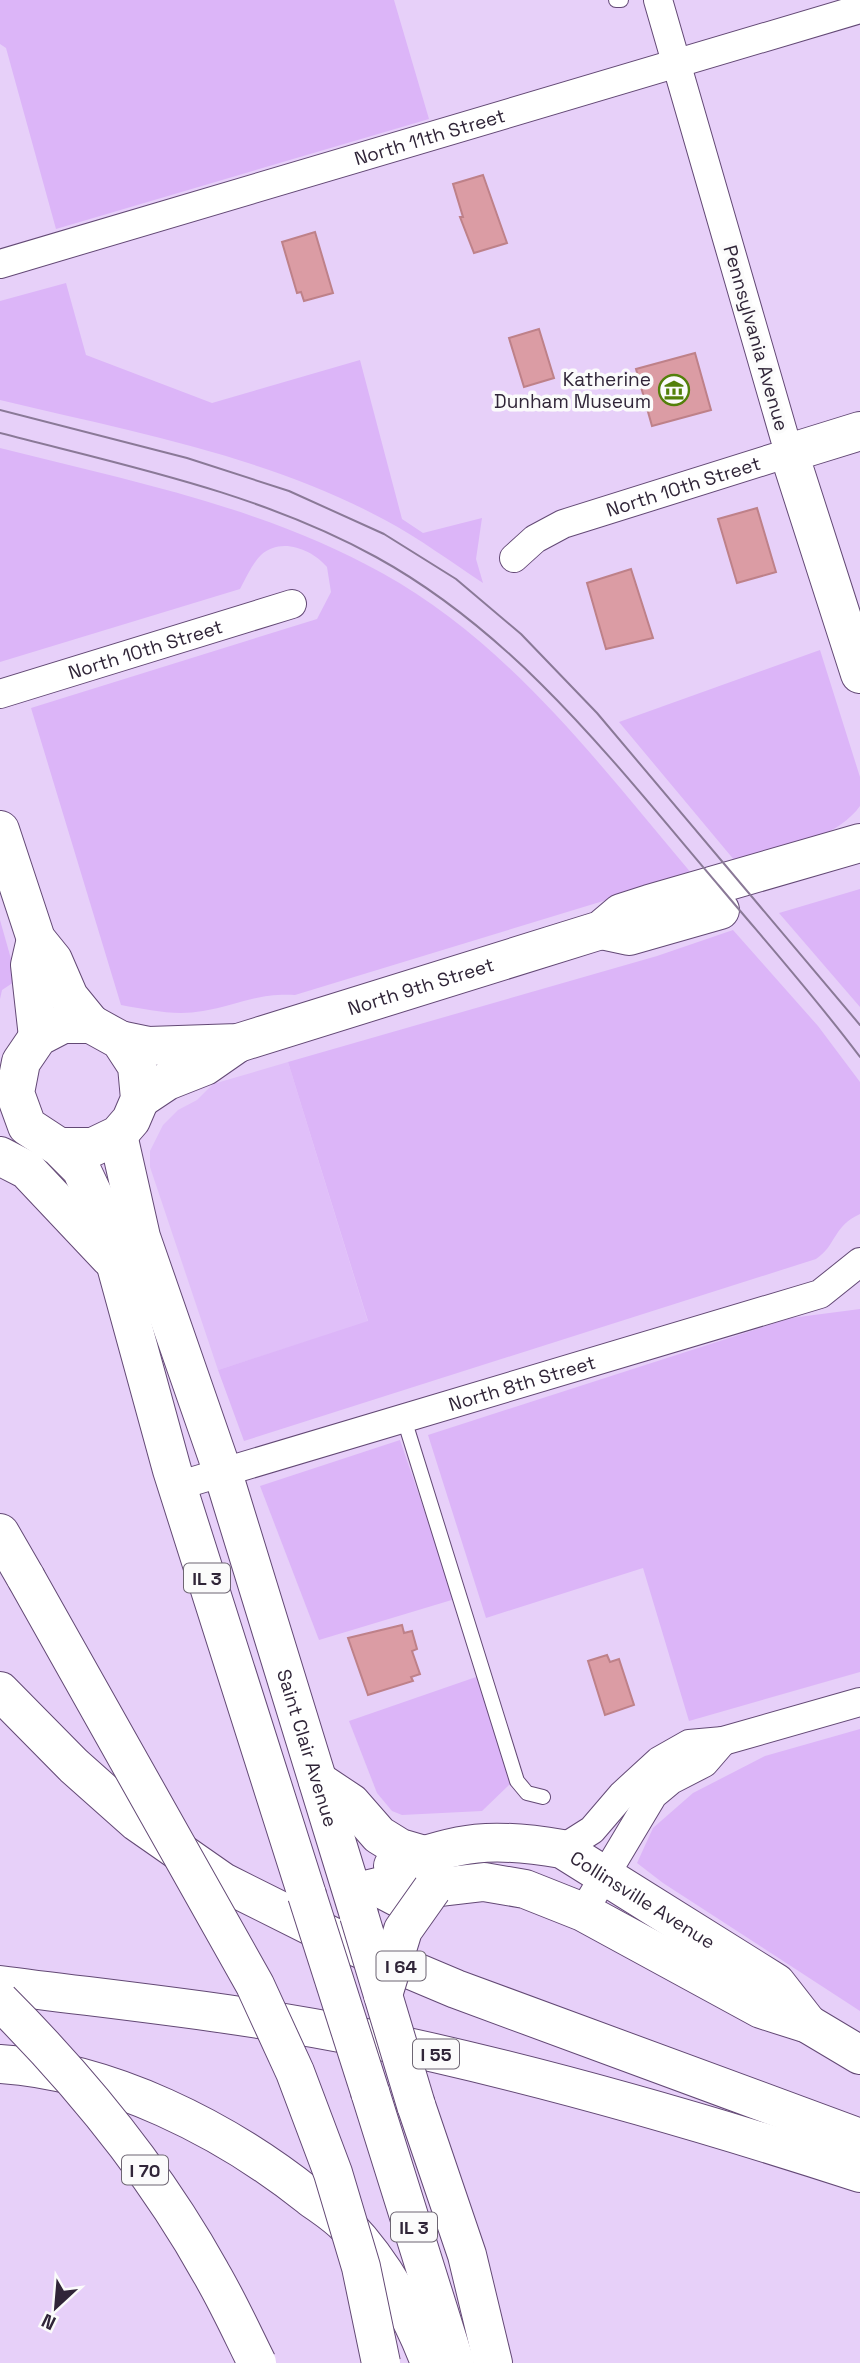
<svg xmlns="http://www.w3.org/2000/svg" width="860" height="2363" viewBox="0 0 860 2363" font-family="'Space Grotesk',sans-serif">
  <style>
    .built { fill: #e0bff9 }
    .green { fill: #dcb5f8 }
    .building { fill: #db9ca4; stroke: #be8189; stroke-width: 2 }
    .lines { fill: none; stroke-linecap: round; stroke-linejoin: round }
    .lane-casing { stroke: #634975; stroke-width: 16 }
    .street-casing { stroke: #634975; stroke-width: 30 }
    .secondary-casing { stroke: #634975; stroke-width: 40 }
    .primary-casing { stroke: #634975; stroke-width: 40 }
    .highway-casing { stroke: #634975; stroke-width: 40 }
    .lane { stroke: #fff; stroke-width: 14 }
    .street { stroke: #fff; stroke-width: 28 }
    .secondary { stroke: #fff; stroke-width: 38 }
    .primary { stroke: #fff; stroke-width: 38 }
    .highway { stroke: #fff; stroke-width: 38 }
    .tram { stroke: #8a7997; stroke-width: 2 }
    .primary-bridge-casing { stroke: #634975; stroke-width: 40; stroke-linecap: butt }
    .highway-bridge-casing { stroke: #634975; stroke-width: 40; stroke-linecap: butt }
    .primary-bridge { stroke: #fff; stroke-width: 38 }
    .highway-bridge { stroke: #fff; stroke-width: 38 }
    .labels { text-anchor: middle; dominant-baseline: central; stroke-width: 7; stroke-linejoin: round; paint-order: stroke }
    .shield { fill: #fbfbfb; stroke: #6d6572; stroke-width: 2 }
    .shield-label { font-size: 18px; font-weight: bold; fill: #302538 }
    .street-label { font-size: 19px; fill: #302538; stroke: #fbfbfb }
    .poi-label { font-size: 19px; fill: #302538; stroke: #fbfbfb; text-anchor: end }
  </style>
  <rect width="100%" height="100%" fill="#e7d0f9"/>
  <path class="built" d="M 288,1062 L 368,1322 L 218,1370 L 150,1167 L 150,1151 L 163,1125 L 178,1110 L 197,1100 L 213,1084 Z"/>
  <g class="green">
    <path d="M 0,0 L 394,0 L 429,119 L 56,229 L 6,48 L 0,44 Z"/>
    <path d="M 66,283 L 86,355 L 212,403 L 360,360 L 402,519 L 423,533 L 482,518 L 476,559 L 483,583 C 451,562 419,538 385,520 C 267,456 129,431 0,400 L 0,301 Z"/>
    <path d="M 0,448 C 130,481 264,507 382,573 C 509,643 600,765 692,874 L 295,995 C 256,993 239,1005 203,1011 C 175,1016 149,1010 121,1005 L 31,708 L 317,619 L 331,592 L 327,567 C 313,550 281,536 261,555 C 252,564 246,578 240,589 L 0,662 Z"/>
    <path d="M 820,650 L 860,777 L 860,806 C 834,842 775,849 735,861 L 619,722 Z"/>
    <path d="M 860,889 L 860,1007 L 779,913 Z"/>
    <path d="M 0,920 L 17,980 L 2,990 L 0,999 Z"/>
    <path d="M 733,930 L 818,1026 L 860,1082 L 860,1214 C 832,1227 837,1245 816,1259 L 244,1441 L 218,1370 L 368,1321 L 288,1062 L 657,956 Z"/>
    <path d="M 860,1309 L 860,1672 L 689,1721 L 643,1568 L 486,1618 L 428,1435 L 791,1318 Z"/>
    <path d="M 400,1440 L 455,1599 L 319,1640 L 260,1486 Z"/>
    <path d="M 479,1676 L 510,1784 L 482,1811 L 402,1815 L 392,1811 L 377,1793 L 349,1721 Z"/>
    <path d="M 860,1729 L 860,2011 L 663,1883 L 637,1863 L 653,1828 L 693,1793 L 765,1756 Z"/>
  </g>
  <g class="building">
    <path d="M 483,175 L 507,243 L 474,253 L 460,217 L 463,217 L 453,184 Z"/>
    <path d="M 315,232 L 333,293 L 304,301 L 301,292 L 297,293 L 282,242 Z"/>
    <path d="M 539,329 L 554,378 L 524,387 L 509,338 Z"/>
    <path d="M 695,353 L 711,410 L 652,426 L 636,369 Z"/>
    <path d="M 757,508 L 776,572 L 737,583 L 718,519 Z"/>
    <path d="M 631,569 L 653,638 L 606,649 L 587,583 Z"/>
    <path d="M 402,1625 L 404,1633 L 412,1631 L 417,1649 L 412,1651 L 420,1674 L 411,1677 L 413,1681 L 368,1695 L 348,1638 Z"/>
    <path d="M 607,1655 L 610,1662 L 619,1659 L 634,1705 L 605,1715 L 588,1661 Z"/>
  </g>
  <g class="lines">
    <g class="lane-casing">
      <g id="lane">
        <path d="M 616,0 L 621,0"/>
        <path d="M 404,1419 L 517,1781 L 527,1793 L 543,1797"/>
      </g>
    </g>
    <g class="street-casing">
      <g id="street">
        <path id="s1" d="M 0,264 L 860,9"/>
        <path id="s2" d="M 514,558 L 535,539 L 563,524 L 789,453 L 658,0"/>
        <path id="s3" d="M 0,694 L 292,604"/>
        <path id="s4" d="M 177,1486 L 820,1294 L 860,1262"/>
        <path d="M 562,1849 L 592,1830 L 622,1795 L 659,1761 L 689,1744 L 723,1741 L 860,1702"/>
        <path d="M 583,1912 L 653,1795 L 671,1780 L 704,1763 L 723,1741"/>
      </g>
    </g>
    <g class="secondary-casing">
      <g id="secondary">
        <path d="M 860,431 L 789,453 L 860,674"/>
        <path d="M 601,930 L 629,936 L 720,910"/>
        <path id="s5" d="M 120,1040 L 149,1046 L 238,1043 L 601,930 L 621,913 L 649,904 L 860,843"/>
        <path d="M 140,1099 L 167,1081 L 205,1066 L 238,1043"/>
        <path id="s6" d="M 393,1866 C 460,1841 492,1837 562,1849 L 776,1983 L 808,2024"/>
        <path d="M 353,1893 L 378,1887 L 399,1898 L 441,1887 L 484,1882 L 525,1889 L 583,1912 L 761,2009 L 808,2024 L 860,2055"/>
      </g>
    </g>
    <g class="primary-casing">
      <g id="primary">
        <path d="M 0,830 L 36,939 L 53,960 L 69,997 L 91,1024"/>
        <path d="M 36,939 L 30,965 L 38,1037"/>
        <path id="s7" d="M 118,1135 L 141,1237 L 223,1473 L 359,1915"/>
        <path d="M 59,1147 L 93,1147 L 118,1135 L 131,1120 L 140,1099 L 137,1066 L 120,1040 L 91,1024 L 63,1024 L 38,1037 L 21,1062 L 15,1093 L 27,1126 L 59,1147 L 81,1169 L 101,1211 L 172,1470 L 307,1895"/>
        <path d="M 0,1156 L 27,1170 L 110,1258"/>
        <path d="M 318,1781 L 351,1803 L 379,1835 L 400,1848 L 424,1855"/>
        <path d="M 370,2092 L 455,2363"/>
        <path d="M 416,2105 L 467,2255 L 493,2363"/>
      </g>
    </g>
    <g class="highway-casing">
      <g id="highway">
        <path d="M 0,1533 L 26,1578"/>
        <path d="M 0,1691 L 74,1766 L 137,1822 L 223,1882 L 335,1938 L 456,1989 L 860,2138"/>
        <path d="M 0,1985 C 122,2001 245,2013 366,2038 C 534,2073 697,2120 860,2173"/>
        <path d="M 0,2064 C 110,2071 225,2129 310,2197 C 322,2206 337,2215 348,2227 C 382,2262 413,2317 430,2363"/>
      </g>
    </g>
    <use href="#lane" class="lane"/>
    <use href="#street" class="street"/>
    <use href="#secondary" class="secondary"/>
    <use href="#primary" class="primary"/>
    <use href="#highway" class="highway"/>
    <g class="tram">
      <path d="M 0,410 L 187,458 L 289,491 L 384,534 L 456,579 L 521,634 L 597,713 L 860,1025"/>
      <path d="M 0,433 C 127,466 260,493 376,557 C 518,635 616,765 720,887 C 767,943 816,998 860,1057"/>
    </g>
    <g class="primary-bridge-casing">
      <g id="primary-bridge">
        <path d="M 307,1895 L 370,2092"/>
        <path d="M 359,1915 L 416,2105"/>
        <path d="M 383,1995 L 403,1930 L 432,1889"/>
      </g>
    </g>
    <g class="highway-bridge-casing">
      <g id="highway-bridge">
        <path d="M 26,1578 L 255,1985 L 295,2072 L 333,2173 L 361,2267 L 381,2363"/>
        <path d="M 0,2001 C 81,2082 155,2172 211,2273 C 228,2302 242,2333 257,2363"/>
      </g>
    </g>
    <use href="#primary-bridge" class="primary-bridge"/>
    <use href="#highway-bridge" class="highway-bridge"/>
  </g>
  <defs>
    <g id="museum-ring" transform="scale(1.575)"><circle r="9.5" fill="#fbfbfb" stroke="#53800a" stroke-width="1.5"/><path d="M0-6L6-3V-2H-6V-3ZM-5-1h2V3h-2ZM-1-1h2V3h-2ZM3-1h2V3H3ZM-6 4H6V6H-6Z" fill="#53800a"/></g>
  </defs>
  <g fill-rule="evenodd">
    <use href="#museum-ring" x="674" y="390"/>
  </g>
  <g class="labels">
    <g class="shield">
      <rect x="184" y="1563.5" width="46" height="29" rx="5"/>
      <rect x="376.5" y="1951.5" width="49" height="29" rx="5"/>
      <rect x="413" y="2039.5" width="46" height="29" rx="5"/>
      <rect x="122" y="2155.5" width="46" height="29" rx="5"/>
      <rect x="391" y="2212.5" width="46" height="29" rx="5"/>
    </g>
    <g class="shield-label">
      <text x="207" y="1578">IL 3</text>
      <text x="401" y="1966">I 64</text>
      <text x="436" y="2054">I 55</text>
      <text x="145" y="2170">I 70</text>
      <text x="414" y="2227">IL 3</text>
    </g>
    <g class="street-label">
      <text stroke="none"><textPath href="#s1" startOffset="448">North 11th Street</textPath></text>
      <text transform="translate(756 338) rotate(74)">Pennsylvania Avenue</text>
      <text stroke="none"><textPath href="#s2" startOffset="186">North 10th Street</textPath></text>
      <text stroke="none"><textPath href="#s3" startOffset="152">North 10th Street</textPath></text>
      <text stroke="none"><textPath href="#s5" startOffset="310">North 9th Street</textPath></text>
      <text stroke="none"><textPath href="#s4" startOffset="360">North 8th Street</textPath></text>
      <text stroke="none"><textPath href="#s7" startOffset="642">Saint Clair Avenue</textPath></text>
      <text stroke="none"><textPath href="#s6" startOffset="268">Collinsville Avenue</textPath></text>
    </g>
    <g class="poi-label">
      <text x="651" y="379">Katherine<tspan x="651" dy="22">Dunham Museum</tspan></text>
    </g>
  </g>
  <g transform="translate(56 2307) rotate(206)" stroke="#fbfbfb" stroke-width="5" paint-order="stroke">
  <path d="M0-5L12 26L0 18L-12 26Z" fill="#302538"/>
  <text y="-10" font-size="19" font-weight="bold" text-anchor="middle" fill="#302538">N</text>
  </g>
</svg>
